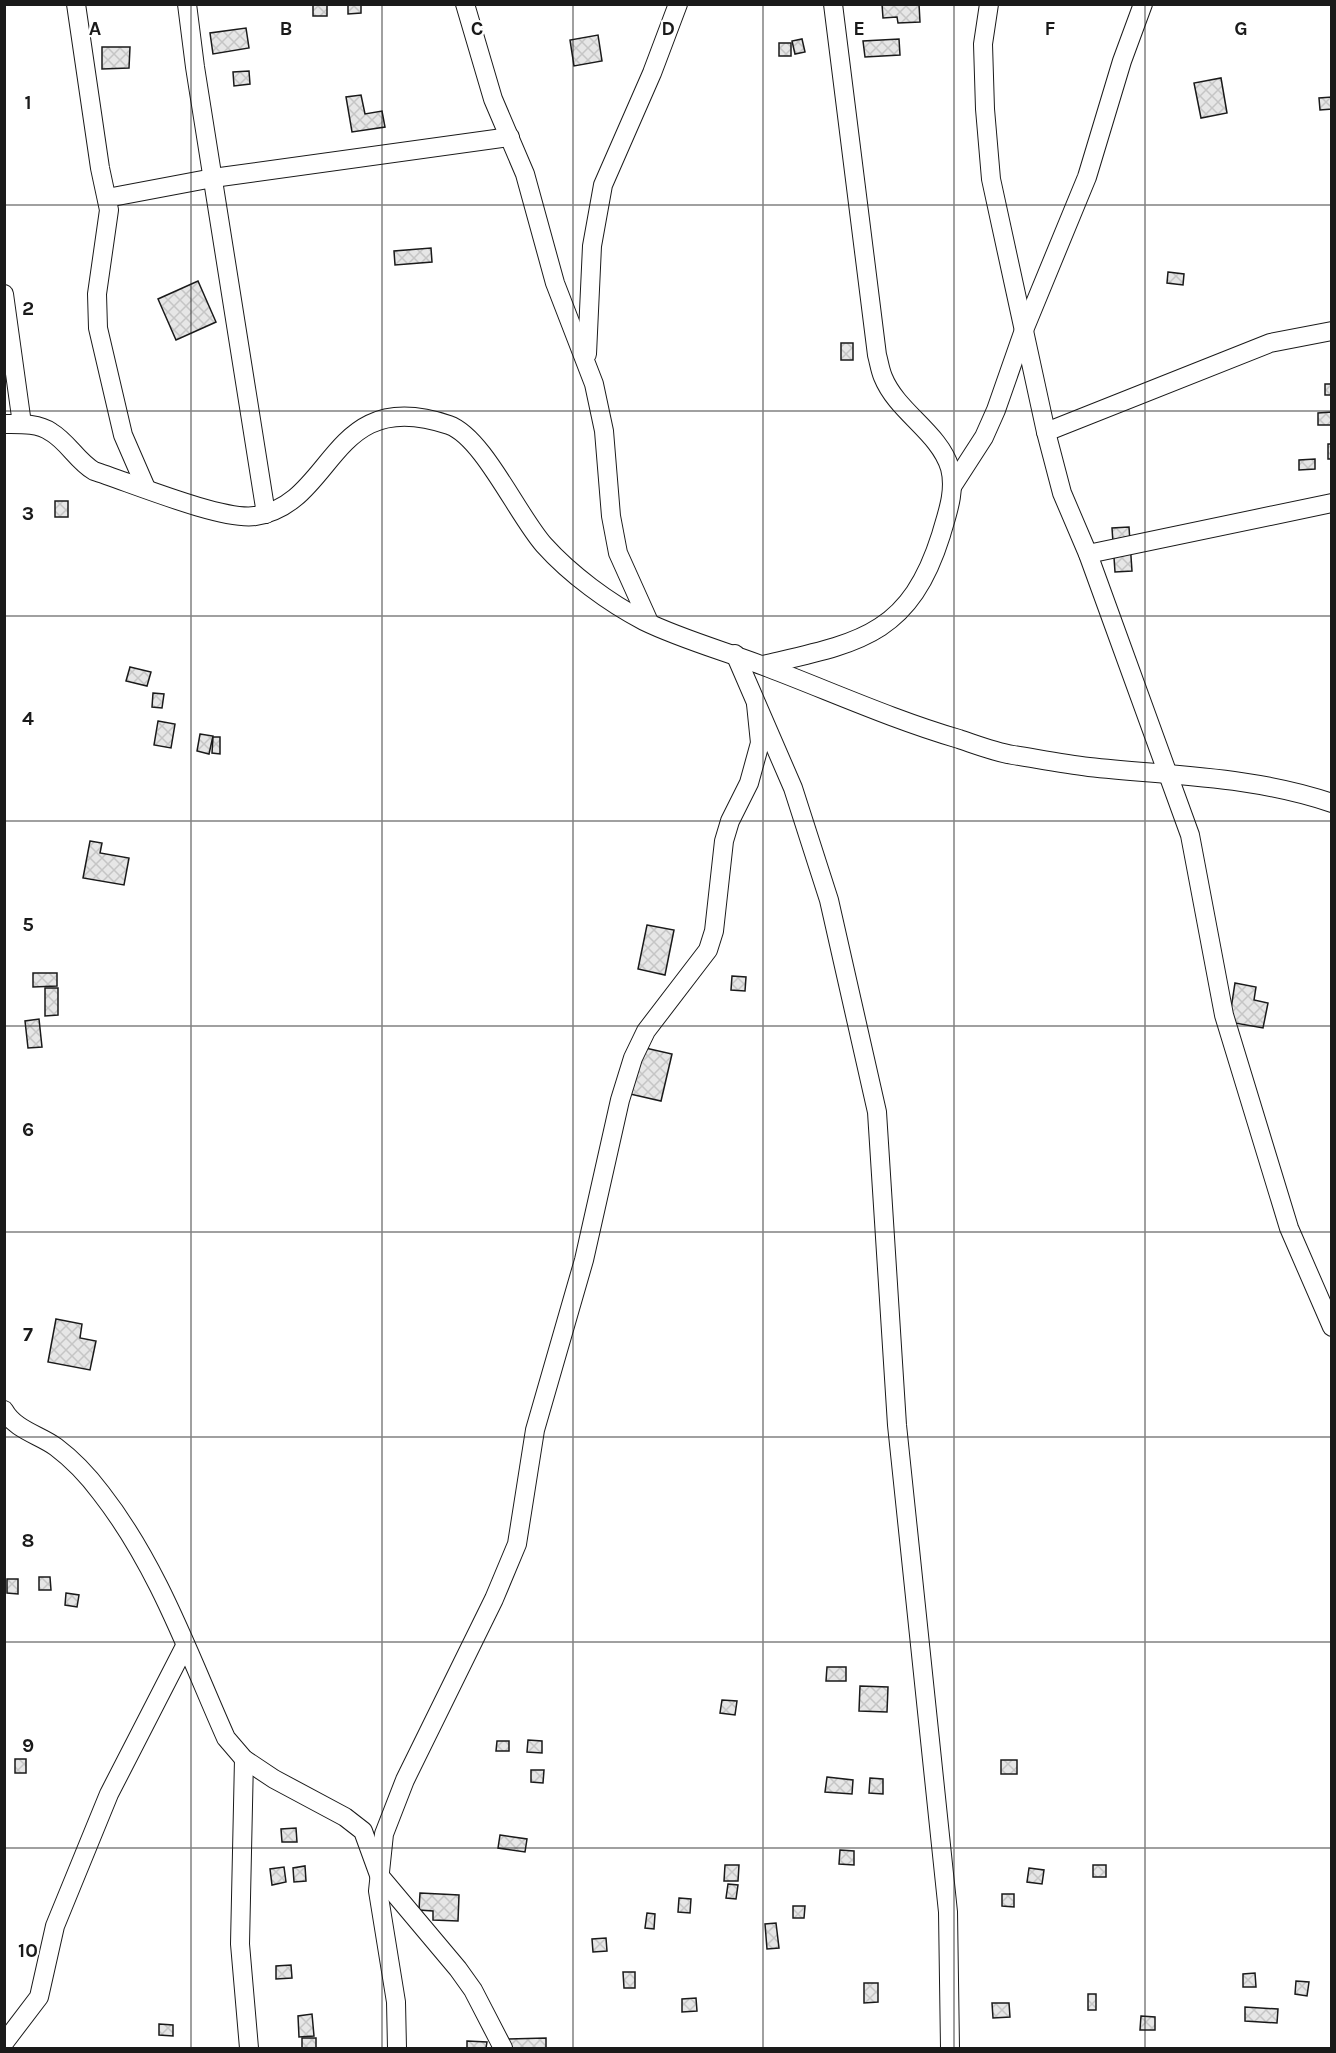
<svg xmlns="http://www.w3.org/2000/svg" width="1336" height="2053" viewBox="0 0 1336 2053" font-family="Karla,sans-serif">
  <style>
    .building { fill: url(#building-cross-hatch); stroke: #1a1a1a; stroke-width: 1.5 }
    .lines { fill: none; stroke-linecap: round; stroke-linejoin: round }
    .minor-casing { stroke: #1a1a1a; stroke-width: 20 }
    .minor { stroke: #fff; stroke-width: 18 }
    .grid { fill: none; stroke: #1a1a1a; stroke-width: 1.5; stroke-opacity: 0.55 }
    .grid-label { font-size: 20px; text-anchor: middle; font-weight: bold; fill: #1a1a1a; stroke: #fff; stroke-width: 4.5; stroke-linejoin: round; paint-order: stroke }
  </style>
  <defs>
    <pattern id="building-cross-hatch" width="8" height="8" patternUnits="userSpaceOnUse" patternTransform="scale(1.5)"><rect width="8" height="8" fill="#e6e6e6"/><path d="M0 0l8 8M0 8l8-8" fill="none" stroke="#c5c5c5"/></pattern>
  </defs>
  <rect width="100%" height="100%" fill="#fff"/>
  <g class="building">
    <rect x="313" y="4" width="14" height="12"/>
    <path d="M 348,4 L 361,4 L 361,13 L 348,14 Z"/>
    <path d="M 882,4 L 919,4 L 920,22 L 898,23 L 897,17 L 883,18 Z"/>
    <path d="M 246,28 L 249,48 L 213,54 L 210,33 Z"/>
    <path d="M 598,35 L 602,61 L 574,66 L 570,40 Z"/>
    <path d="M 802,39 L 805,52 L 795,54 L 792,41 Z"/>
    <path d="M 899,39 L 900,55 L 865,57 L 863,41 Z"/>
    <rect x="779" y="43" width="12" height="13"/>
    <path d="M 102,47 L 130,47 L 129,68 L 102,69 Z"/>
    <path d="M 249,71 L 250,84 L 234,86 L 233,72 Z"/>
    <path d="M 1221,78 L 1227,113 L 1201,118 L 1194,83 Z"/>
    <path d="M 361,95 L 365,114 L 382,111 L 385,127 L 352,132 L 346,97 Z"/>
    <path d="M 1332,97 L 1332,109 L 1320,110 L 1319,98 Z"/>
    <path d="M 431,248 L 432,262 L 395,265 L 394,251 Z"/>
    <path d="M 1168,272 L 1184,274 L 1183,285 L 1167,283 Z"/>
    <path d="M 198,281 L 216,322 L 176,340 L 158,299 Z"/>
    <rect x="841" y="343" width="12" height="17"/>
    <rect x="1325" y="384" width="7" height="11"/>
    <path d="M 1332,412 L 1332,425 L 1318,425 L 1318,413 Z"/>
    <rect x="1328" y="444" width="4" height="15"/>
    <path d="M 1315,459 L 1315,469 L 1299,470 L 1299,460 Z"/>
    <rect x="55" y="501" width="13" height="16"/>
    <path d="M 1129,527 L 1132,571 L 1115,572 L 1112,528 Z"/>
    <path d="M 130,667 L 151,672 L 147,686 L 126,681 Z"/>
    <path d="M 153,693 L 164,694 L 162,708 L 152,707 Z"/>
    <path d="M 158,721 L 175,724 L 171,748 L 154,745 Z"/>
    <path d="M 200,734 L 213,736 L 209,754 L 197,751 Z"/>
    <path d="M 213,737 L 220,737 L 220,754 L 212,753 Z"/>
    <path d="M 90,841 L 102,843 L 100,853 L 129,858 L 124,885 L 83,878 Z"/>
    <path d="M 647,925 L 674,930 L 665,975 L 638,969 Z"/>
    <path d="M 33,973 L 57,973 L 57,986 L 33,987 Z"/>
    <path d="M 732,976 L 746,977 L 745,991 L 731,990 Z"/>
    <path d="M 1235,983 L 1256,987 L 1254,1000 L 1268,1003 L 1263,1028 L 1229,1022 Z"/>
    <path d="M 45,988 L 58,988 L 58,1015 L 45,1016 Z"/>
    <path d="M 39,1019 L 42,1047 L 28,1048 L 25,1021 Z"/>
    <path d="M 641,1047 L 672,1054 L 661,1101 L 630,1094 Z"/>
    <path d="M 56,1319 L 82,1324 L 80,1338 L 96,1341 L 90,1370 L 48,1362 Z"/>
    <path d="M 39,1577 L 50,1577 L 51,1590 L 39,1590 Z"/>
    <path d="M 7,1579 L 18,1579 L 18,1594 L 7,1593 Z"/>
    <path d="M 66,1593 L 79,1595 L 77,1607 L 65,1605 Z"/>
    <path d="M 827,1667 L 846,1667 L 846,1681 L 826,1681 Z"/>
    <path d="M 860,1686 L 888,1687 L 887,1712 L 859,1711 Z"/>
    <path d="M 722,1700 L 737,1701 L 735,1715 L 720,1713 Z"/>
    <path d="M 528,1740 L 542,1741 L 542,1753 L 527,1752 Z"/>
    <path d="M 497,1741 L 509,1741 L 509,1751 L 496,1751 Z"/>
    <rect x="15" y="1759" width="11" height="14"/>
    <rect x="1001" y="1760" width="16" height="14"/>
    <path d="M 531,1770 L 544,1770 L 543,1783 L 531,1782 Z"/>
    <path d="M 827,1777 L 853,1780 L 852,1794 L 825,1792 Z"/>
    <path d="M 870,1778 L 883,1779 L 883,1794 L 869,1793 Z"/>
    <path d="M 296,1828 L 297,1842 L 282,1842 L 281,1829 Z"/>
    <path d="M 500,1835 L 527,1839 L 525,1852 L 498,1848 Z"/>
    <path d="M 840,1850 L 854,1851 L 854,1865 L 839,1864 Z"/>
    <path d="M 725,1865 L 739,1865 L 738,1881 L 724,1881 Z"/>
    <rect x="1093" y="1865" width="13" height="12"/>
    <path d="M 305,1866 L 306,1881 L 294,1882 L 293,1868 Z"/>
    <path d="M 284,1867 L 286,1882 L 272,1885 L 270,1869 Z"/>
    <path d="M 1029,1868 L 1044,1870 L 1042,1884 L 1027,1882 Z"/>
    <path d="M 728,1884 L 738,1885 L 736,1899 L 726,1898 Z"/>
    <path d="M 420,1893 L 459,1895 L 458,1921 L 433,1920 L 433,1911 L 419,1910 Z"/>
    <path d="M 1002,1894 L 1014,1894 L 1014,1907 L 1002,1906 Z"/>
    <path d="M 679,1898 L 691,1899 L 690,1913 L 678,1912 Z"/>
    <path d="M 793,1906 L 805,1906 L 804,1918 L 793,1918 Z"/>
    <path d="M 647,1913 L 655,1914 L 654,1929 L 645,1928 Z"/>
    <path d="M 776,1923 L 779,1948 L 767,1949 L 765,1924 Z"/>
    <path d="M 606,1938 L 607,1951 L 593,1952 L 592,1939 Z"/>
    <path d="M 291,1965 L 292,1978 L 276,1979 L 276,1966 Z"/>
    <path d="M 623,1972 L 635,1972 L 635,1988 L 624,1988 Z"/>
    <path d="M 1255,1973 L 1256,1987 L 1243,1987 L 1243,1974 Z"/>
    <path d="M 1296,1981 L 1309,1982 L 1307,1996 L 1295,1994 Z"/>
    <path d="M 864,1983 L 878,1983 L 878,2002 L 864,2003 Z"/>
    <rect x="1088" y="1994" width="8" height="16"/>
    <path d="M 696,1998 L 697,2011 L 682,2012 L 682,1999 Z"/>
    <path d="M 992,2003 L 1009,2003 L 1010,2017 L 993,2018 Z"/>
    <path d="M 1245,2007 L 1278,2009 L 1277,2023 L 1245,2021 Z"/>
    <path d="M 312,2014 L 314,2036 L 299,2037 L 298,2016 Z"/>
    <path d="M 1141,2016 L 1155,2017 L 1155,2030 L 1140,2030 Z"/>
    <path d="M 159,2024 L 173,2025 L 173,2036 L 159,2035 Z"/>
    <rect x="302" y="2038" width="14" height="10"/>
    <path d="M 546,2038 L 546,2048 L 505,2048 L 505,2039 Z"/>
    <path d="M 467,2041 L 487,2042 L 486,2048 L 467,2048 Z"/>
  </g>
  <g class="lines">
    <g class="minor-casing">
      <g id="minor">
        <path d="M 76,4 L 100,168 L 109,210 L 97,294 L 98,328 L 123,435 L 146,488"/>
        <path d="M 187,4 L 195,67 L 266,514"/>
        <path d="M 465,4 L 493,99 L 525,174 L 555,283 L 594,384 L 604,431 L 611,516 L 618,553 L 649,622"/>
        <path d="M 989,4 L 983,44 L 985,109 L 991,179 L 1046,432 L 1062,493 L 1088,554 L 1190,835 L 1224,1015 L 1289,1228 L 1332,1327"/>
        <path d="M 107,198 L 213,178 L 510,137"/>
        <path d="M 4,294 L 22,424"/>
        <path d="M 587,354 L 592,246 L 603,185 L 652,73 L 678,4"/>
        <path d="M 4,424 C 20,424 38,423 51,432 C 68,442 77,461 94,471 C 129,482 222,521 255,516 C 336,504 329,384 449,425 C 483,437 518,516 544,545 C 570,574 609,603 644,621 C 683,640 728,652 769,668 C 832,692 894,720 959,739 C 977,745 995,752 1013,755 C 1038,759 1064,764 1089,767 C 1171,776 1253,776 1332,803"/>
        <path d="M 1046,432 L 1270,343 L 1332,331"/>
        <path d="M 953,485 L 984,437 L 996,410 L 1024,330 L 1087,177 L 1122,61 L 1143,4"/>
        <path d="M 1088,554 L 1332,503"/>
        <path d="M 735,654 L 793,788 L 829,900 L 877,1112 L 897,1425 L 948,1912 L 950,2048"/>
        <path d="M 763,665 C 857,643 909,637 941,535 C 947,514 956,491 950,468 C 939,432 897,412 883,377 C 880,370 879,362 877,355 L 833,4"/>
        <path d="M 4,1410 C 15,1430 40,1435 56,1447 C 72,1459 89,1477 101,1493 C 158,1566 189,1655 226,1738 L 244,1759 L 274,1779 L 345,1817 L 363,1831 L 379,1875 L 458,1969 L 473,1990 L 503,2048"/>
        <path d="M 244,1759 L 240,1944 L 249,2048"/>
        <path d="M 4,2043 L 39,1997 L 55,1926 L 109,1794 L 185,1646"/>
        <path d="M 397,2048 L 396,2002 L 378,1891 L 384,1834 L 405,1780 L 494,1599 L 517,1544 L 535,1430 L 584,1260 L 620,1100 L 633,1058 L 646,1031 L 708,950 L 714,931 L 724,841 L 730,821 L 749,783 L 760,743 L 756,704"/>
      </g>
    </g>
    <use href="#minor" class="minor"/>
  </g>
  <path class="grid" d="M 191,4 L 191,2048M 382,4 L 382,2048M 573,4 L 573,2048M 763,4 L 763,2048M 954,4 L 954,2048M 1145,4 L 1145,2048M 4,205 L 1332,205M 4,411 L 1332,411M 4,616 L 1332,616M 4,821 L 1332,821M 4,1026 L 1332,1026M 4,1232 L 1332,1232M 4,1437 L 1332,1437M 4,1642 L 1332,1642M 4,1848 L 1332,1848"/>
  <g class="grid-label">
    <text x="95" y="35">A</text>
    <text x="286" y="35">B</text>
    <text x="477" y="35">C</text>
    <text x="668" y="35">D</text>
    <text x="859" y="35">E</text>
    <text x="1050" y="35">F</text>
    <text x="1241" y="35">G</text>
    <text x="28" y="109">1</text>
    <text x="28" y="315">2</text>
    <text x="28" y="520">3</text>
    <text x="28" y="725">4</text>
    <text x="28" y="931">5</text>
    <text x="28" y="1136">6</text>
    <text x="28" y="1341">7</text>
    <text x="28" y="1547">8</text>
    <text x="28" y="1752">9</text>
    <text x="28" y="1957">10</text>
  </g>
  <rect width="1336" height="2053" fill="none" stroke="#1a1a1a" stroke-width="12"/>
</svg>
